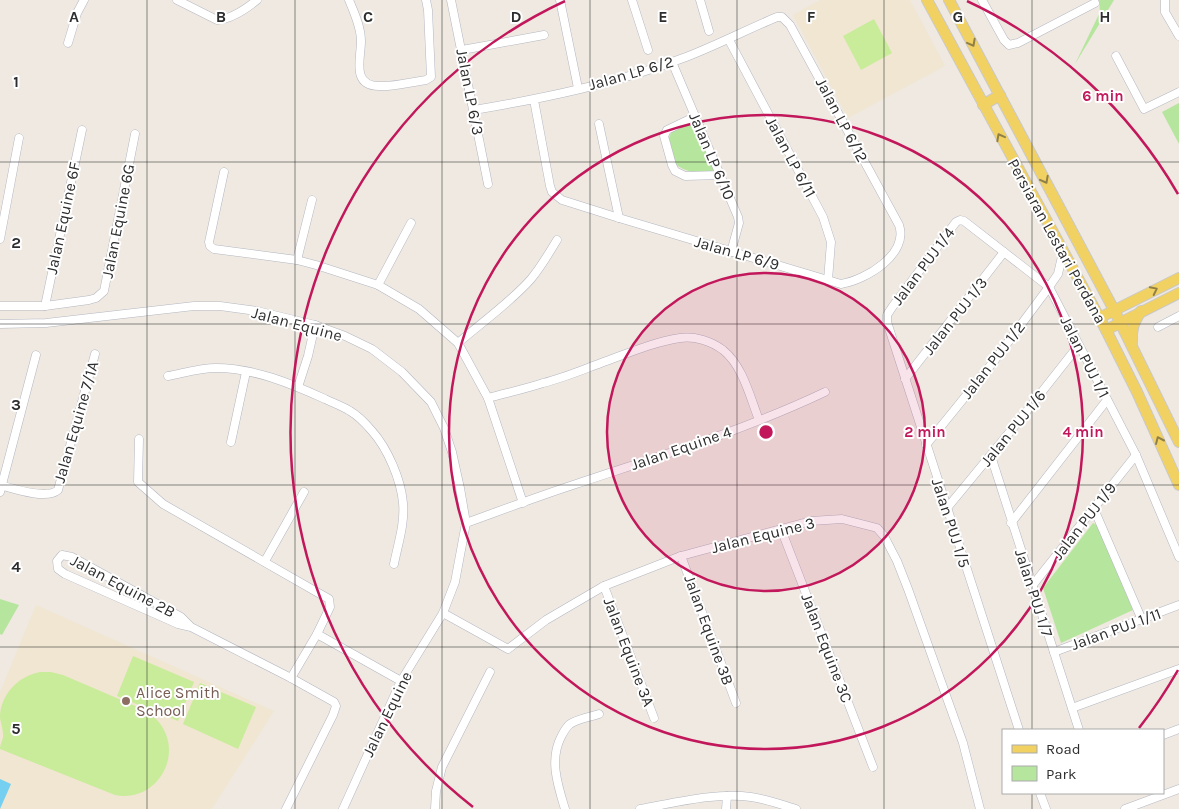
<svg xmlns="http://www.w3.org/2000/svg" width="1179" height="809" viewBox="0 0 1179 809" font-family="Karla,sans-serif">
  <style>
    .education { fill: #f0e6d1 }
    .green { fill: #b6e59e }
    .pitch { fill: #c9ec9a }
    .water { fill: #75cff0 }
    .lines { fill: none; stroke-linecap: round; stroke-linejoin: round }
    .minor-casing { stroke: #b4b7c1; stroke-width: 9 }
    .major-casing { stroke: #c9c9c9; stroke-width: 12 }
    .minor { stroke: #fff; stroke-width: 8 }
    .major { stroke: #f2d163; stroke-width: 10 }
    .oneway { stroke: #908048 }
    .grid { fill: none; stroke: #2e2e2e; stroke-width: 1; stroke-opacity: 0.55 }
    .ring { fill: none; stroke: #c2185b; stroke-width: 2.5 }
    .education-dot { fill: #8d6e63; stroke: #fff; stroke-width: 2 }
    .labels { text-anchor: middle; dominant-baseline: central; stroke-width: 4; stroke-linejoin: round; paint-order: stroke }
    .street-label { font-size: 16px; fill: #2e2e2e; stroke: #fff }
    .education-label { font-size: 16px; fill: #785e54; stroke: #fff; text-anchor: start }
    .grid-label { font-size: 16px; text-anchor: middle; font-weight: bold; fill: #2e2e2e; stroke: #fff; stroke-width: 4; stroke-linejoin: round; paint-order: stroke }
    .centre { fill: #c2185b; stroke: #fff; stroke-width: 2.5 }
    .ring-label { font-size: 15px; text-anchor: middle; font-weight: bold; fill: #c2185b; stroke: #fff; stroke-width: 4; stroke-linejoin: round; paint-order: stroke }
  </style>
  <rect width="100%" height="100%" fill="#efe9e1"/>
  <g class="education">
    <path d="M 820,0 L 910,0 L 945,66 L 848,118 L 793,15 Z"/>
    <path d="M 36,605 L 274,711 L 212,809 L 0,809 L 0,692 Z"/>
  </g>
  <g class="green">
    <path d="M 1099,0 L 1114,0 L 1075,64 L 1100,12 Z"/>
    <path d="M 1179,103 L 1179,144 L 1162,112 Z"/>
    <path d="M 693,122 L 716,170 C 699,174 691,174 676,165 L 669,138 L 672,130 Z"/>
    <path d="M 1093,523 L 1097,525 L 1133,610 L 1061,643 L 1043,588 Z"/>
    <path d="M 0,599 L 19,605 L 2,635 L 0,634 Z"/>
  </g>
  <g class="pitch">
    <path d="M 874,19 L 892,53 L 861,70 L 843,36 Z"/>
    <path d="M 133,656 L 194,682 L 178,721 L 117,696 Z"/>
    <path d="M 40,672 L 51,672 L 63,675 L 147,711 C 153,716 159,721 163,728 C 182,761 153,803 115,795 L 0,749 C 0,743 4,739 3,734 C 3,729 1,724 0,718 C 0,695 18,676 40,672 Z"/>
    <path d="M 200,683 L 256,707 L 238,749 L 183,724 Z"/>
  </g>
  <path class="water" d="M 0,779 L 11,784 L 0,809 Z"/>
  <g class="lines">
    <g class="minor-casing">
      <g id="minor">
        <path d="M 177,0 L 217,20 C 232,19 246,9 257,0"/>
        <path d="M 349,0 C 354,12 361,27 361,41 C 361,58 351,86 379,86 C 394,87 411,82 426,80 L 431,77 L 428,10 L 426,0"/>
        <path d="M 451,0 L 488,184"/>
        <path d="M 560,0 L 578,88"/>
        <path d="M 632,0 L 648,50"/>
        <path d="M 700,0 L 709,31"/>
        <path d="M 982,0 L 1004,40 L 1009,45 L 1018,43 L 1095,3"/>
        <path d="M 1165,0 L 1165,12 L 1179,36"/>
        <path d="M 729,40 L 823,217 L 831,242 L 828,280"/>
        <path d="M 68,43 L 77,13 L 84,0"/>
        <path d="M 462,50 L 544,35"/>
        <path d="M 1116,56 L 1144,109 L 1179,92"/>
        <path d="M 672,62 L 738,217 L 739,223 L 731,252"/>
        <path d="M 474,110 C 545,98 618,83 686,57 C 717,45 746,30 777,17 L 782,17 L 790,25 L 899,225 C 909,254 866,280 841,284 L 619,218 L 562,200 L 552,192 L 550,186 L 534,100"/>
        <path d="M 694,117 L 667,130 L 664,136 L 672,165 L 675,171 L 685,176 L 720,175"/>
        <path d="M 599,124 L 619,218"/>
        <path d="M 224,172 L 209,242 L 210,246 L 214,249 L 297,260 L 316,265 L 378,285 L 419,309 L 458,343 L 488,398 L 523,503"/>
        <path d="M 0,239 L 19,138"/>
        <path d="M 297,260 L 312,200"/>
        <path d="M 378,285 L 411,223"/>
        <path d="M 0,306 L 45,306 L 89,300 L 96,298 L 104,291 L 135,134"/>
        <path d="M 45,306 L 82,130"/>
        <path d="M 0,324 L 46,323 L 194,306 L 220,306 L 257,311 L 315,325 L 345,336 L 372,349 L 402,372 L 431,402 L 444,428 L 452,452 L 460,488 L 466,523 L 455,582 L 443,613 L 401,681 L 343,809"/>
        <path d="M 1158,327 L 1179,316"/>
        <path d="M 458,343 C 481,323 512,301 531,279 C 541,267 549,253 557,240"/>
        <path d="M 168,376 C 184,373 200,368 216,368 C 254,368 292,384 325,399 C 333,403 342,406 350,411 C 357,415 366,424 372,431 C 388,449 401,480 403,503 C 405,523 398,544 394,564"/>
        <path d="M 905,379 L 1004,252"/>
        <path d="M 298,387 L 308,356 L 315,325"/>
        <path d="M 488,398 C 506,393 525,389 543,383 C 563,378 582,370 601,363 C 626,354 653,342 680,338 C 695,336 711,341 723,350 C 743,366 750,397 759,420"/>
        <path d="M 139,439 L 138,482 L 163,504 L 329,599 L 330,607 L 317,634 L 291,678"/>
        <path d="M 231,442 L 246,372"/>
        <path d="M 926,445 L 994,361 L 1049,287 L 1058,274 L 1063,252"/>
        <path d="M 991,456 L 1079,730"/>
        <path d="M 0,485 C 14,489 47,500 58,490 L 95,354"/>
        <path d="M 0,492 L 36,355"/>
        <path d="M 947,508 L 1022,417 L 1078,346"/>
        <path d="M 1094,509 L 1142,620"/>
        <path d="M 466,523 C 502,510 539,496 576,484 C 660,456 745,430 825,392"/>
        <path d="M 1011,523 L 1107,400"/>
        <path d="M 781,529 L 873,767"/>
        <path d="M 681,556 L 736,703"/>
        <path d="M 265,561 L 304,492"/>
        <path d="M 604,586 L 654,718"/>
        <path d="M 1032,586 L 1136,455"/>
        <path d="M 443,613 L 508,649 L 546,620 L 604,586 L 681,556 L 811,521 L 842,519 L 877,528 L 884,536 L 897,561 L 908,589 L 963,743 L 980,809"/>
        <path d="M 191,627 L 181,617 L 72,557 L 62,555 L 57,561 L 58,569 L 65,574 L 178,624 L 191,627 L 291,678 L 334,702 L 336,706 L 333,715 L 286,809"/>
        <path d="M 317,634 L 401,681"/>
        <path d="M 1054,652 L 1179,605"/>
        <path d="M 1072,708 L 1179,669"/>
        <path d="M 1019,730 L 887,322 L 887,315 L 893,306 L 956,222 L 960,220 L 964,221 L 1049,287 L 1136,455 L 1179,557"/>
        <path d="M 1163,735 L 1179,729"/>
        <path d="M 1040,793 L 1046,809"/>
        <path d="M 435,809 L 436,791 L 442,767 L 490,672"/>
        <path d="M 565,809 C 558,786 549,760 561,737 C 563,733 566,727 570,724 C 577,719 590,717 599,714"/>
        <path d="M 640,809 C 674,803 716,792 751,797 C 766,799 782,805 796,809"/>
        <path d="M 726,809 L 727,796"/>
        <path d="M 1125,809 L 1179,789"/>
      </g>
    </g>
    <g class="major-casing">
      <g id="major">
        <path d="M 927,0 L 1106,330 L 1137,392 L 1179,485"/>
        <path d="M 949,0 L 1114,310 L 1179,442"/>
        <path d="M 983,105 L 1000,95"/>
        <path d="M 1099,318 L 1179,278"/>
        <path d="M 1106,330 L 1179,293"/>
        <path d="M 1132,342 C 1131,329 1134,322 1141,311"/>
      </g>
    </g>
    <use href="#minor" class="minor"/>
    <use href="#major" class="major"/>
  </g>
  <defs><path id="oneway-chevron" d="M-2-3.5L2.5 0L-2 3.5" fill="none" stroke-width="1.6" stroke-linecap="round" stroke-linejoin="round" transform="scale(1.25)"/></defs>
  <g class="oneway">
    <use href="#oneway-chevron" transform="translate(972 43) rotate(62)"/>
    <use href="#oneway-chevron" transform="translate(1000 137) rotate(-118)"/>
    <use href="#oneway-chevron" transform="translate(1045 180) rotate(62)"/>
    <use href="#oneway-chevron" transform="translate(1154 290) rotate(-26)"/>
    <use href="#oneway-chevron" transform="translate(1159 440) rotate(-114)"/>
  </g>
  <path class="grid" d="M 147,0 L 147,809M 295,0 L 295,809M 442,0 L 442,809M 590,0 L 590,809M 737,0 L 737,809M 884,0 L 884,809M 1032,0 L 1032,730M 0,162 L 1179,162M 0,324 L 1179,324M 0,485 L 1179,485M 0,647 L 1179,647M 1032,793 L 1032,809"/>
  <circle cx="766" cy="432" r="159" fill="#c2185b" fill-opacity=".12"/>
  <g class="ring">
    <circle cx="766" cy="432" r="159"/>
    <circle cx="766" cy="432" r="317"/>
    <path d="M1178 670A476 476 0 0 1 1139 728M473 807A476 476 0 0 1 565 1M967 1A476 476 0 0 1 1178 194"/>
  </g>
  <circle class="education-dot" cx="126" cy="701" r="5"/>
  <g class="labels">
    <g class="street-label">
      <text transform="translate(631 73) rotate(-16)">Jalan LP 6/2</text>
      <text transform="translate(470 92) rotate(79)">Jalan LP 6/3</text>
      <text transform="translate(842 120) rotate(62)">Jalan LP 6/12</text>
      <text transform="translate(712 156) rotate(67)">Jalan LP 6/10</text>
      <text transform="translate(791 157) rotate(62)">Jalan LP 6/11</text>
      <text transform="translate(63 218) rotate(-78)">Jalan Equine 6F</text>
      <text transform="translate(118 221) rotate(-79)">Jalan Equine 6G</text>
      <text transform="translate(1057 241) rotate(61)">Persiaran Lestari Perdana</text>
      <text transform="translate(737 253) rotate(16)">Jalan LP 6/9</text>
      <text transform="translate(923 266) rotate(-53)">Jalan PUJ 1/4</text>
      <text transform="translate(955 316) rotate(-52)">Jalan PUJ 1/3</text>
      <text transform="translate(297 324) rotate(15)">Jalan Equine</text>
      <text transform="translate(1085 357) rotate(63)">Jalan PUJ 1/1</text>
      <text transform="translate(993 360) rotate(-52)">Jalan PUJ 1/2</text>
      <text transform="translate(76 422) rotate(-74)">Jalan Equine 7/1A</text>
      <text transform="translate(1013 428) rotate(-51)">Jalan PUJ 1/6</text>
      <text transform="translate(681 448) rotate(-19)">Jalan Equine 4</text>
      <text transform="translate(1084 521) rotate(-52)">Jalan PUJ 1/9</text>
      <text transform="translate(951 523) rotate(72)">Jalan PUJ 1/5</text>
      <text transform="translate(763 535) rotate(-14)">Jalan Equine 3</text>
      <text transform="translate(123 586) rotate(28)">Jalan Equine 2B</text>
      <text transform="translate(1034 593) rotate(72)">Jalan PUJ 1/7</text>
      <text transform="translate(1116 629) rotate(-20)">Jalan PUJ 1/11</text>
      <text transform="translate(709 630) rotate(70)">Jalan Equine 3B</text>
      <text transform="translate(827 648) rotate(69)">Jalan Equine 3C</text>
      <text transform="translate(629 652) rotate(69)">Jalan Equine 3A</text>
      <text transform="translate(387 714) rotate(-64)">Jalan Equine</text>
    </g>
    <g class="education-label">
      <text x="136" y="692">Alice Smith<tspan x="136" dy="18">School</tspan></text>
    </g>
  </g>
  <g class="grid-label">
    <text x="74" y="22">A</text>
    <text x="221" y="22">B</text>
    <text x="368" y="22">C</text>
    <text x="516" y="22">D</text>
    <text x="663" y="22">E</text>
    <text x="811" y="22">F</text>
    <text x="958" y="22">G</text>
    <text x="1105" y="22">H</text>
    <text x="16" y="87">1</text>
    <text x="16" y="248">2</text>
    <text x="16" y="410">3</text>
    <text x="16" y="572">4</text>
    <text x="16" y="734">5</text>
  </g>
  <circle cx="766" cy="432" r="8" class="centre"/>
  <g class="ring-label">
    <text x="1103" y="101">6 min</text>
    <text x="925" y="437">2 min</text>
    <text x="1083" y="437">4 min</text>
  </g>
  <rect x="1002" y="729" width="162" height="65" fill="#ffffff" stroke="#ababab"/>
  <rect x="1012" y="745" width="25" height="8" fill="#f2d163" stroke="#ababab"/>
  <text x="1046" y="754" font-size="15" fill="#2e2e2e">Road</text>
  <rect x="1012" y="766" width="25" height="15" fill="#b6e59e" stroke="#ababab"/>
  <text x="1046" y="779" font-size="15" fill="#2e2e2e">Park</text>
</svg>
